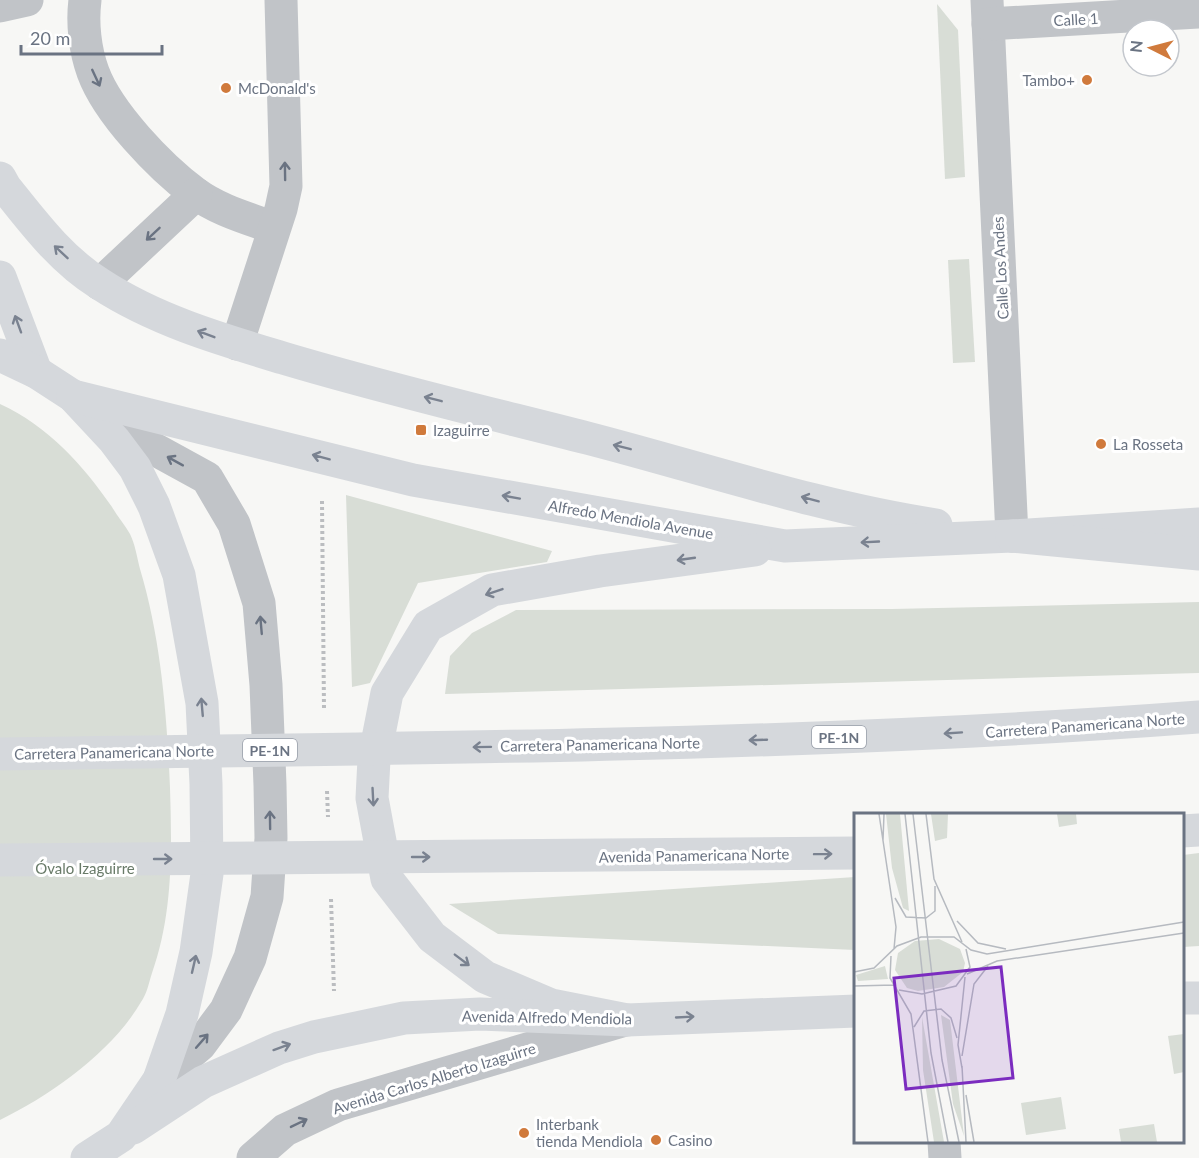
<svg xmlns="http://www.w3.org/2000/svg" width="1199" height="1158" viewBox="0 0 1199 1158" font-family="Lato,sans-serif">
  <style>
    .green { fill: #d8ddd6 }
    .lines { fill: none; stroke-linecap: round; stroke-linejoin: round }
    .path { stroke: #bbbdc0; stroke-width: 4; stroke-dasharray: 3 3; stroke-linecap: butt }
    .minor { stroke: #c1c4c8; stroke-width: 33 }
    .major { stroke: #d5d8dc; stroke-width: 33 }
    .highway { stroke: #d5d8dc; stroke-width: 33 }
    .oneway { stroke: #6a7382 }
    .oneway2 { stroke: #7a8290 }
    .poi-dot { fill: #d07a3c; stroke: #fff; stroke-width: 2 }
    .labels { text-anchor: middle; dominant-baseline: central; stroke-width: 6; stroke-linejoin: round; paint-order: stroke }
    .shield { fill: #fff; stroke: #979da8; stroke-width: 1.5 }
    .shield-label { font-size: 14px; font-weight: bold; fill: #6a7382 }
    .street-label { font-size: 15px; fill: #6a7382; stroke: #fff }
    .poi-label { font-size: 15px; fill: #6a7382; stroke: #fff; text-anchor: start }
    .park-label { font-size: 15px; fill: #687a68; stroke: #fff }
    .inset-road { fill: none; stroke: #b6bac0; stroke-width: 1.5 }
    .view { fill: #7b2cbf; fill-opacity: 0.15; stroke: #7b2cbf; stroke-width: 3 }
    .inset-edge { fill: none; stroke: #6a7382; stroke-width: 3 }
  </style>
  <rect width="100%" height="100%" fill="#f7f7f5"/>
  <g class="green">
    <path d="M 937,4 L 958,30 L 965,177 L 945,179 Z"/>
    <path d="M 969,259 L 975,362 L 953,363 L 948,260 Z"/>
    <path d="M 0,404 C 48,426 83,465 112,507 C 117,516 125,525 130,534 C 135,544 137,557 140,569 C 161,639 167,715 170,788 C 172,850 173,914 152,973 C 149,982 147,994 141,1002 C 112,1052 51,1095 0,1120 Z"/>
    <path d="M 346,495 L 552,551 L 547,562 L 418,583 L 370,683 L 352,687 Z"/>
    <path d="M 1199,602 L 1199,673 L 445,694 L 450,656 L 472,633 L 516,610 L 892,609 Z"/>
    <path d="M 1199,853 L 1199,946 L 1183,947 L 1183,855 Z"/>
    <path d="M 855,877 L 855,950 L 498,934 L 449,904 Z"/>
  </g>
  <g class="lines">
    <g class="path">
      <path d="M 322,501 L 324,709"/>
      <path d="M 327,791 L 328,817"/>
      <path d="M 331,899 L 334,991"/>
    </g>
    <g class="minor">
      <path d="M 85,0 C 82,23 85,50 93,72 C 108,113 160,167 195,193 C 218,210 247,218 274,228"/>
      <path d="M 987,0 L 1012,536"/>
      <path d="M 0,6 L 27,0"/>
      <path d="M 988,24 L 1199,12"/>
      <path d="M 100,284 L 196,194"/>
      <path d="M 237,344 L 281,209 L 286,186 L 281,0"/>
      <path d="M 94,416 L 207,478 L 234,524 L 259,603 L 266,685 L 270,785 L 271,838 L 267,897 L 250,958 L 226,1010 L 200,1045 L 159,1080"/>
      <path d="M 944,1142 L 945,1158"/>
      <path d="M 253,1158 L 285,1130 L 338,1105 L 622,1021"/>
    </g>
    <g class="major">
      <path d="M 0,178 L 5,187 C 33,222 61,260 100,284 C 155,320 220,339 283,358 C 383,388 485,412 587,438 C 703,468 818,507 936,525"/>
      <path d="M 0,277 L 36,372"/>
      <path d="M 0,355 L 36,372 L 73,396 L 114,440 L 135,468 L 154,506 L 179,575 L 202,703 L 206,784 L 207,874 L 196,952 L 182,1014 L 159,1080 L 121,1136 L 87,1158"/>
      <path d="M 73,396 L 413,480 L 785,546 L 1012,536 L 1199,524"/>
      <path d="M 1182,998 L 1199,998"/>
      <path d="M 627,1020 L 551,1005 L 485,977 L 432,937 L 387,879 L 372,798 L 374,759 L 387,693 L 428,626 L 492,590 L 600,571 L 755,550"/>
      <path d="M 133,1128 L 203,1082 L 279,1048 L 314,1037 L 404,1018 L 480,1014 L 627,1020 L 856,1011"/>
    </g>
    <g class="highway">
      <path d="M 1012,536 L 1199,554"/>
      <path d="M 0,754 C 400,748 800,747 1199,717"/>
      <path d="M 1182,831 L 1199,830"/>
      <path d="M 0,860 L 856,853"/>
    </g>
  </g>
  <defs><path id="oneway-shaft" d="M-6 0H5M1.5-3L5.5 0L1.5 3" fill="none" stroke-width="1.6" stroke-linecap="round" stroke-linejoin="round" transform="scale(1.5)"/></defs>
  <g class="oneway">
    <use href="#oneway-shaft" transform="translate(96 78) rotate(65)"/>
    <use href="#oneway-shaft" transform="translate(285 171) rotate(-91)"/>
    <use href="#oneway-shaft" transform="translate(153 234) rotate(137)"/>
    <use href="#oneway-shaft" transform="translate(175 461) rotate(-151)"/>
    <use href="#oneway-shaft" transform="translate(261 625) rotate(-95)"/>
    <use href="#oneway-shaft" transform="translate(270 820) rotate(-91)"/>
    <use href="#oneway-shaft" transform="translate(202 1041) rotate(-49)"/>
    <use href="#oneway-shaft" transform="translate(299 1123) rotate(-26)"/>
  </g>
  <g class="oneway2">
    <use href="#oneway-shaft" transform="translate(61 252) rotate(-137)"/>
    <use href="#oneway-shaft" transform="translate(18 324) rotate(-110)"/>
    <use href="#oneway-shaft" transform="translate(206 334) rotate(-159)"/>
    <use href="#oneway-shaft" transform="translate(433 399) rotate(-166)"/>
    <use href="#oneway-shaft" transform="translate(622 447) rotate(-166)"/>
    <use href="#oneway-shaft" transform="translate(321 457) rotate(-165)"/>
    <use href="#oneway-shaft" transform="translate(511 497) rotate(-170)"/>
    <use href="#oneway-shaft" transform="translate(810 499) rotate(-165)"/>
    <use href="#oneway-shaft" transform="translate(870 542) rotate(177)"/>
    <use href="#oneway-shaft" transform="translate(686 559) rotate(172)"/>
    <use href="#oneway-shaft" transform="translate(494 592) rotate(161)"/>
    <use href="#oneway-shaft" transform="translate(202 707) rotate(-95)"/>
    <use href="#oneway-shaft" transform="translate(953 733) rotate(176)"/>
    <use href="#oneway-shaft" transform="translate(758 740) rotate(178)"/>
    <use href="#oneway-shaft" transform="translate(482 747) rotate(179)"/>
    <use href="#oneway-shaft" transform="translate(373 797) rotate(87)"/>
    <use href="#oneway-shaft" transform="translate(823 854) rotate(-1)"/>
    <use href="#oneway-shaft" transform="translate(421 857)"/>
    <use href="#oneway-shaft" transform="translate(163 859)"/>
    <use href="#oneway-shaft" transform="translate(462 960) rotate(37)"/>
    <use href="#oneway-shaft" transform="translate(194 964) rotate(-77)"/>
    <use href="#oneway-shaft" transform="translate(685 1017) rotate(-3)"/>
    <use href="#oneway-shaft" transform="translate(282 1047) rotate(-20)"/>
  </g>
  <g class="poi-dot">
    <circle cx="1087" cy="80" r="6"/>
    <circle cx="226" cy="88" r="6"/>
    <rect x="415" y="424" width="12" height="12" rx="3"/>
    <circle cx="1101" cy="444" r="6"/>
    <circle cx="524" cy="1133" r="6"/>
    <circle cx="656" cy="1140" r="6"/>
  </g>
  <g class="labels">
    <g class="shield">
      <rect x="812" y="726" width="54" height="22" rx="4.5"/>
      <rect x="243" y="739" width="54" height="22" rx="4.5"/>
    </g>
    <g class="shield-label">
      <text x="839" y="737">PE-1N</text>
      <text x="270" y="750">PE-1N</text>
    </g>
    <g class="street-label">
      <text transform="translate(1076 19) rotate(-3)">Calle 1</text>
      <text transform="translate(1000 268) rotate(-93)">Calle Los Andes</text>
      <text transform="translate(631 519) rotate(10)">Alfredo Mendiola Avenue</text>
      <text transform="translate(1085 725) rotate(-4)">Carretera Panamericana Norte</text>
      <text transform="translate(600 744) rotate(-1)">Carretera Panamericana Norte</text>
      <text transform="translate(114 752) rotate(-1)">Carretera Panamericana Norte</text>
      <text transform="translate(694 855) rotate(-1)">Avenida Panamericana Norte</text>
      <text transform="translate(547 1017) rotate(1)">Avenida Alfredo Mendiola</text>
      <text transform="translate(434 1078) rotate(-17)">Avenida Carlos Alberto Izaguirre</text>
    </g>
    <g class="poi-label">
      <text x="1075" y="80" text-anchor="end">Tambo+</text>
      <text x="238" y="88">McDonald's</text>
      <text x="433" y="430">Izaguirre</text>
      <text x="1113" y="444">La Rosseta</text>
      <text x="536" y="1124">Interbank<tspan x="536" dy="17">tienda Mendiola</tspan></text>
      <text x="668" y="1140">Casino</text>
    </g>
    <g class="park-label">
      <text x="85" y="868">Óvalo Izaguirre</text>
    </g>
  </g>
  <g transform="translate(854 813)">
    <rect width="330" height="330" fill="#f7f7f5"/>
    <path d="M 32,1 L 46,1 L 55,98 L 49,95 L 38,55 ZM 77,1 L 94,1 L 93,25 L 81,28 ZM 203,1 L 222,1 L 223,11 L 205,14 ZM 85,126 L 106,136 L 111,150 L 109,159 L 90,174 L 64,178 L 53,175 L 41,157 L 44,140 L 61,128 ZM 31,153 L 34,166 L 4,168 L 2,162 ZM 87,202 L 96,207 L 110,323 L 99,291 ZM 68,204 L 90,329 L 80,329 L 69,257 ZM 330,221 L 330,259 L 320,261 L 314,223 ZM 207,284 L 212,316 L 172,322 L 167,290 ZM 300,311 L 303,329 L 267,329 L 265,316 Z" fill="#d8ddd6"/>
    <path class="inset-road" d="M 25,1 L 42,114 L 40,136M 51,1 L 77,240 L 94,329M 59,1 L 88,247 L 105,329M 72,1 L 80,66 L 108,129M 29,27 L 30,1M 41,85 L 52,104 L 72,105 L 81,98 L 81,73M 103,108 L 124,130 L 152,136M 37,143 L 36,165 L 57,201 L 74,329M 0,159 L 20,155 L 43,133 L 67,124 L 100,124 L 117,137 L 133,141 L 330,109M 113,161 L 143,148 L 330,120M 0,173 L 40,172M 45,177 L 68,181 L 102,173 L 116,154 L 112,136M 60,214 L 70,198 L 87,196 L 97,205 L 103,225M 108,243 L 120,171 L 134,153M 108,253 L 112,329M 108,255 L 104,232 L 111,164M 112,282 L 120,329"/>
    <path class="view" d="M 147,154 L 159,265 L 52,276 L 40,165 Z"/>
    <rect width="330" height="330" class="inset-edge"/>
  </g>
  <g transform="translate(1151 48) rotate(276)"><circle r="28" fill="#ffffff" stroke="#c3c7cd" stroke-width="1.5"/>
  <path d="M0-4.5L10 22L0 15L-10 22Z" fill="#d07a3c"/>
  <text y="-9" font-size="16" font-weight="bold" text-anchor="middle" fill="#6a7382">N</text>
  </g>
  <path d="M21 45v9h141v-9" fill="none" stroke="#6a7382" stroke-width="3"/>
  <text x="30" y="45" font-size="18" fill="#6a7382" stroke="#ffffff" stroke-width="4.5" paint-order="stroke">20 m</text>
</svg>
